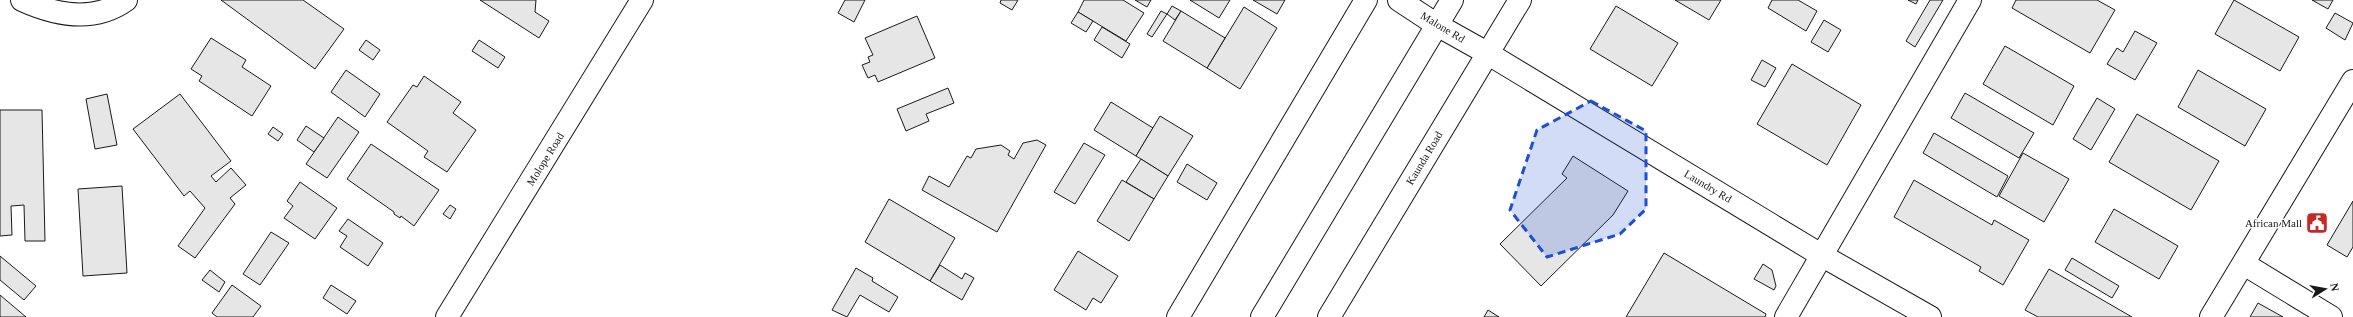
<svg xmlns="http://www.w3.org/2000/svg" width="2353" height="317" viewBox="0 0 2353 317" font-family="Georgia,serif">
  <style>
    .building { fill: #e6e6e6; stroke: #1a1a1a }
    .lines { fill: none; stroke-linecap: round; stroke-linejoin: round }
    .street-casing { stroke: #1a1a1a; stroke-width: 24 }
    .primary-casing { stroke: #1a1a1a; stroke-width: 24 }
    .street { stroke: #fff; stroke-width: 22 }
    .primary { stroke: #fff; stroke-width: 22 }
    .marked { fill: #1d4ed8; fill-opacity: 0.2; stroke: #1d4ed8; stroke-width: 3; stroke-dasharray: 8 5; stroke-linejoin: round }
    .labels { text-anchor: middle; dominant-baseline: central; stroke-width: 3; stroke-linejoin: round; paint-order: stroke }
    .street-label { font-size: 11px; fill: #1a1a1a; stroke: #fff }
    .poi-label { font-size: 11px; fill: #1a1a1a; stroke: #fff; text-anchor: end }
  </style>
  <rect width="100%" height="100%" fill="#fff"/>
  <g class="building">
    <path d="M 221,0 L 303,0 L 344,29 L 315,69 Z"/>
    <path d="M 480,0 L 536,0 L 535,12 L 549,21 L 539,38 Z"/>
    <path d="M 845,0 L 865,0 L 854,22 L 838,13 Z"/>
    <path d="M 1001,0 L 1018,0 L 1012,10 L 1000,3 Z"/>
    <path d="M 1084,0 L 1123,0 L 1144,13 L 1126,41 L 1078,12 Z"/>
    <path d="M 1135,0 L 1151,0 L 1147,7 Z"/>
    <path d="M 1190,0 L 1230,0 L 1219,18 Z"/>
    <path d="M 1253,0 L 1285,0 L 1277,14 Z"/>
    <path d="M 1675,0 L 1721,0 L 1709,20 Z"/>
    <path d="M 1772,0 L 1798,0 L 1817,11 L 1806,31 L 1768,8 Z"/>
    <path d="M 1908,0 L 1918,0 L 1916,4 Z"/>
    <path d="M 1930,0 L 1943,0 L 1915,47 L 1906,41 Z"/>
    <path d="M 2016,0 L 2097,0 L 2115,10 L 2090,53 L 2012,8 Z"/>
    <path d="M 2234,0 L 2299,37 L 2280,71 L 2215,34 Z"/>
    <path d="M 2312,0 L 2333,0 L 2328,9 Z"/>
    <path d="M 1172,6 L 1181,11 L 1175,20 L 1167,14 Z"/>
    <path d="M 1616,6 L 1678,43 L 1652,86 L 1590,49 Z"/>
    <path d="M 1244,7 L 1277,28 L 1240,89 L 1207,68 Z"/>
    <path d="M 1161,11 L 1167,14 L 1152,37 L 1147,34 Z"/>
    <path d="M 1181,11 L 1225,38 L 1207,68 L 1163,41 Z"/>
    <path d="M 1078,12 L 1093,21 L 1086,32 L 1071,23 Z"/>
    <path d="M 2335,13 L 2353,23 L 2345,40 L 2326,28 Z"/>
    <path d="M 917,16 L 935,58 L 878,82 L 875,75 L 868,78 L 862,65 L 870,62 L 868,57 L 873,55 L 865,38 Z"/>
    <path d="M 1824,20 L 1841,30 L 1828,52 L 1811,42 Z"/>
    <path d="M 1102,27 L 1130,44 L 1122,58 L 1094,40 Z"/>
    <path d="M 2135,31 L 2157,43 L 2135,80 L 2107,64 L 2117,48 L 2123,52 Z"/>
    <path d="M 211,38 L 246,60 L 242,67 L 271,86 L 252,116 L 199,81 L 202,76 L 191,69 Z"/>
    <path d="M 366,40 L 380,50 L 373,60 L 359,50 Z"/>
    <path d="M 479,40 L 505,57 L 498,68 L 472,51 Z"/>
    <path d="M 2005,46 L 2074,86 L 2053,125 L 1983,84 Z"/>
    <path d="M 1762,60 L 1776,68 L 1765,87 L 1751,80 Z"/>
    <path d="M 1792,64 L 1861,105 L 1827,165 L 1757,124 Z"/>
    <path d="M 346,70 L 380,94 L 365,117 L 331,92 Z"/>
    <path d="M 2198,70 L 2266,109 L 2245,146 L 2178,107 Z"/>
    <path d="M 424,76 L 461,102 L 453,113 L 476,130 L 447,172 L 424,157 L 428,151 L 387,122 L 413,85 L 417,87 Z"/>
    <path d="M 948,88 L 954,103 L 926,114 L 929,121 L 906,131 L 897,109 Z"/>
    <path d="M 1965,93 L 2034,133 L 2019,158 L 1951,118 Z"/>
    <path d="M 107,94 L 117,145 L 95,149 L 86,99 Z"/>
    <path d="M 180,94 L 231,161 L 211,176 L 216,182 L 231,168 L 246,185 L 230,198 L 235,204 L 195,258 L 178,246 L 205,208 L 190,191 L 184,196 L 133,129 Z"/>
    <path d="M 2097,98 L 2115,109 L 2091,150 L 2073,139 Z"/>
    <path d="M 1111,102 L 1153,128 L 1136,156 L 1094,130 Z"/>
    <path d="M 0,110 L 42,110 L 45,241 L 25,241 L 24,205 L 11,206 L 12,235 L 0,236 Z"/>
    <path d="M 2137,114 L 2219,161 L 2191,210 L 2109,162 Z"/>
    <path d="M 1160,116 L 1193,136 L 1168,176 L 1136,156 Z"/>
    <path d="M 338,117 L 359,132 L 327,178 L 306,164 Z"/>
    <path d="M 306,126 L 324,138 L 314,152 L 297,140 Z"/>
    <path d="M 273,127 L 283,134 L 278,141 L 268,134 Z"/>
    <path d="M 1934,133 L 2008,176 L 1997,197 L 1923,153 Z"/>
    <path d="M 1037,140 L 1046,145 L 997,232 L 922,190 L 929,176 L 949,187 L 967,156 L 971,158 L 976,149 L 1001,145 L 1010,151 L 1008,155 L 1014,159 L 1023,143 Z"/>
    <path d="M 1084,143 L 1105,155 L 1075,204 L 1054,192 Z"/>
    <path d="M 371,144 L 439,190 L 414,226 L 401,216 L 400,218 L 394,214 L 394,212 L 347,179 Z"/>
    <path d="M 2023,153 L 2069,179 L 2044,222 L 1999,196 Z"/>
    <path d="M 1573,156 L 1628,191 L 1613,215 L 1541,286 L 1500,244 L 1567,178 L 1562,174 Z"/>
    <path d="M 1141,159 L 1168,176 L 1154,199 L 1126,182 Z"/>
    <path d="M 1187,164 L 1217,183 L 1207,200 L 1177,182 Z"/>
    <path d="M 1122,180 L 1154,199 L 1129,241 L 1097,221 Z"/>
    <path d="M 1914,180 L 1992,225 L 1994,220 L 2029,240 L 2003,285 L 1979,271 L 1981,267 L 1894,217 Z"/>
    <path d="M 300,182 L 337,208 L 315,239 L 284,218 L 293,206 L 287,201 Z"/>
    <path d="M 122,186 L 127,273 L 83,276 L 78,189 Z"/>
    <path d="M 889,199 L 955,238 L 930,281 L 865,242 Z"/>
    <path d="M 2353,201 L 2353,247 L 2347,257 L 2327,245 Z"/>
    <path d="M 450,205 L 456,209 L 450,219 L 443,214 Z"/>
    <path d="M 2114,209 L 2178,246 L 2159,279 L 2095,242 Z"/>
    <path d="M 348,219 L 383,243 L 368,266 L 340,247 L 347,236 L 339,231 Z"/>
    <path d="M 271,232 L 289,243 L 260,285 L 243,274 Z"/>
    <path d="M 1078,251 L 1118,276 L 1101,303 L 1093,298 L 1086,310 L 1054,290 Z"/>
    <path d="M 1664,253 L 1766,314 L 1765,317 L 1626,317 Z"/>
    <path d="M 0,256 L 36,286 L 24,300 L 0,280 Z"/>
    <path d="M 2072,258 L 2119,286 L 2112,298 L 2065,270 Z"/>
    <path d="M 1763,264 L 1772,270 L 1776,286 L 1774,290 L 1754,279 Z"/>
    <path d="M 940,265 L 962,279 L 965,273 L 974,278 L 962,300 L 930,281 Z"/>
    <path d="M 856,268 L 873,278 L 872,281 L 898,297 L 889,312 L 860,295 L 847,317 L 832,310 Z"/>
    <path d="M 2049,269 L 2132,317 L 2038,317 L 2025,310 Z"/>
    <path d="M 210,270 L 225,282 L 219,292 L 202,280 Z"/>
    <path d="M 232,285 L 261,306 L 253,317 L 217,317 L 212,313 Z"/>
    <path d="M 331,285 L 356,301 L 347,314 L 323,298 Z"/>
    <path d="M 0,295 L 26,317 L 0,317 Z"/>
    <path d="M 2258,303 L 2283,317 L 2250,317 Z"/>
    <path d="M 1488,310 L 1499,317 L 1484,317 Z"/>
  </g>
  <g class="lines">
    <g class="street-casing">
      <g id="street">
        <path d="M 22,0 C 55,15 94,23 126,0"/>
        <path d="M 1399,0 L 1437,25 L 1487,53 L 1821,255 L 1930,317"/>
        <path d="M 2244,264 L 2331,317"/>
        <path d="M 447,317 L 642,0"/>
        <path d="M 1178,317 L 1366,0"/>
        <path d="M 1786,317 L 1970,0"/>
        <path d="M 2211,317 L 2353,81"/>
      </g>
    </g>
    <g class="primary-casing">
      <g id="primary">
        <path d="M 1262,317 L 1452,0"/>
        <path d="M 1329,317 L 1520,0"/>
      </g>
    </g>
    <use href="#street" class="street"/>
    <use href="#primary" class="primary"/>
  </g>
  <path class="marked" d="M 1591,101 L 1646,131 L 1646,209 L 1620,234 L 1547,257 L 1510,210 L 1537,130 Z"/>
  <defs>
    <g id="civic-square" transform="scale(1.15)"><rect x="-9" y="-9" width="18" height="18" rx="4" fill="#c62828" stroke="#fff"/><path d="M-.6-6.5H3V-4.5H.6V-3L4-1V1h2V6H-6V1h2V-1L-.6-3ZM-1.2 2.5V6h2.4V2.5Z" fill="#fff"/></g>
  </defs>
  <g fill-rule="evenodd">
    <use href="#civic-square" x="2317" y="223"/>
  </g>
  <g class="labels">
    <g class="street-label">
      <text transform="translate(1443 27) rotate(31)">Malone Rd</text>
      <text transform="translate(1424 158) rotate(-59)">Kaunda Road</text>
      <text transform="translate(545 159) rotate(-58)">Molope Road</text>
      <text transform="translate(1708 186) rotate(31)">Laundry Rd</text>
    </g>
    <g class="poi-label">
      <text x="2302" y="223">African Mall</text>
    </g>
  </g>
  <g transform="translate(2325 289) rotate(79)" stroke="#ffffff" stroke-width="3" paint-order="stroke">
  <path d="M0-3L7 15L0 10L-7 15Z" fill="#1a1a1a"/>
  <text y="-6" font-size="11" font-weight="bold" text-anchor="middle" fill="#1a1a1a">N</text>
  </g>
</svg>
